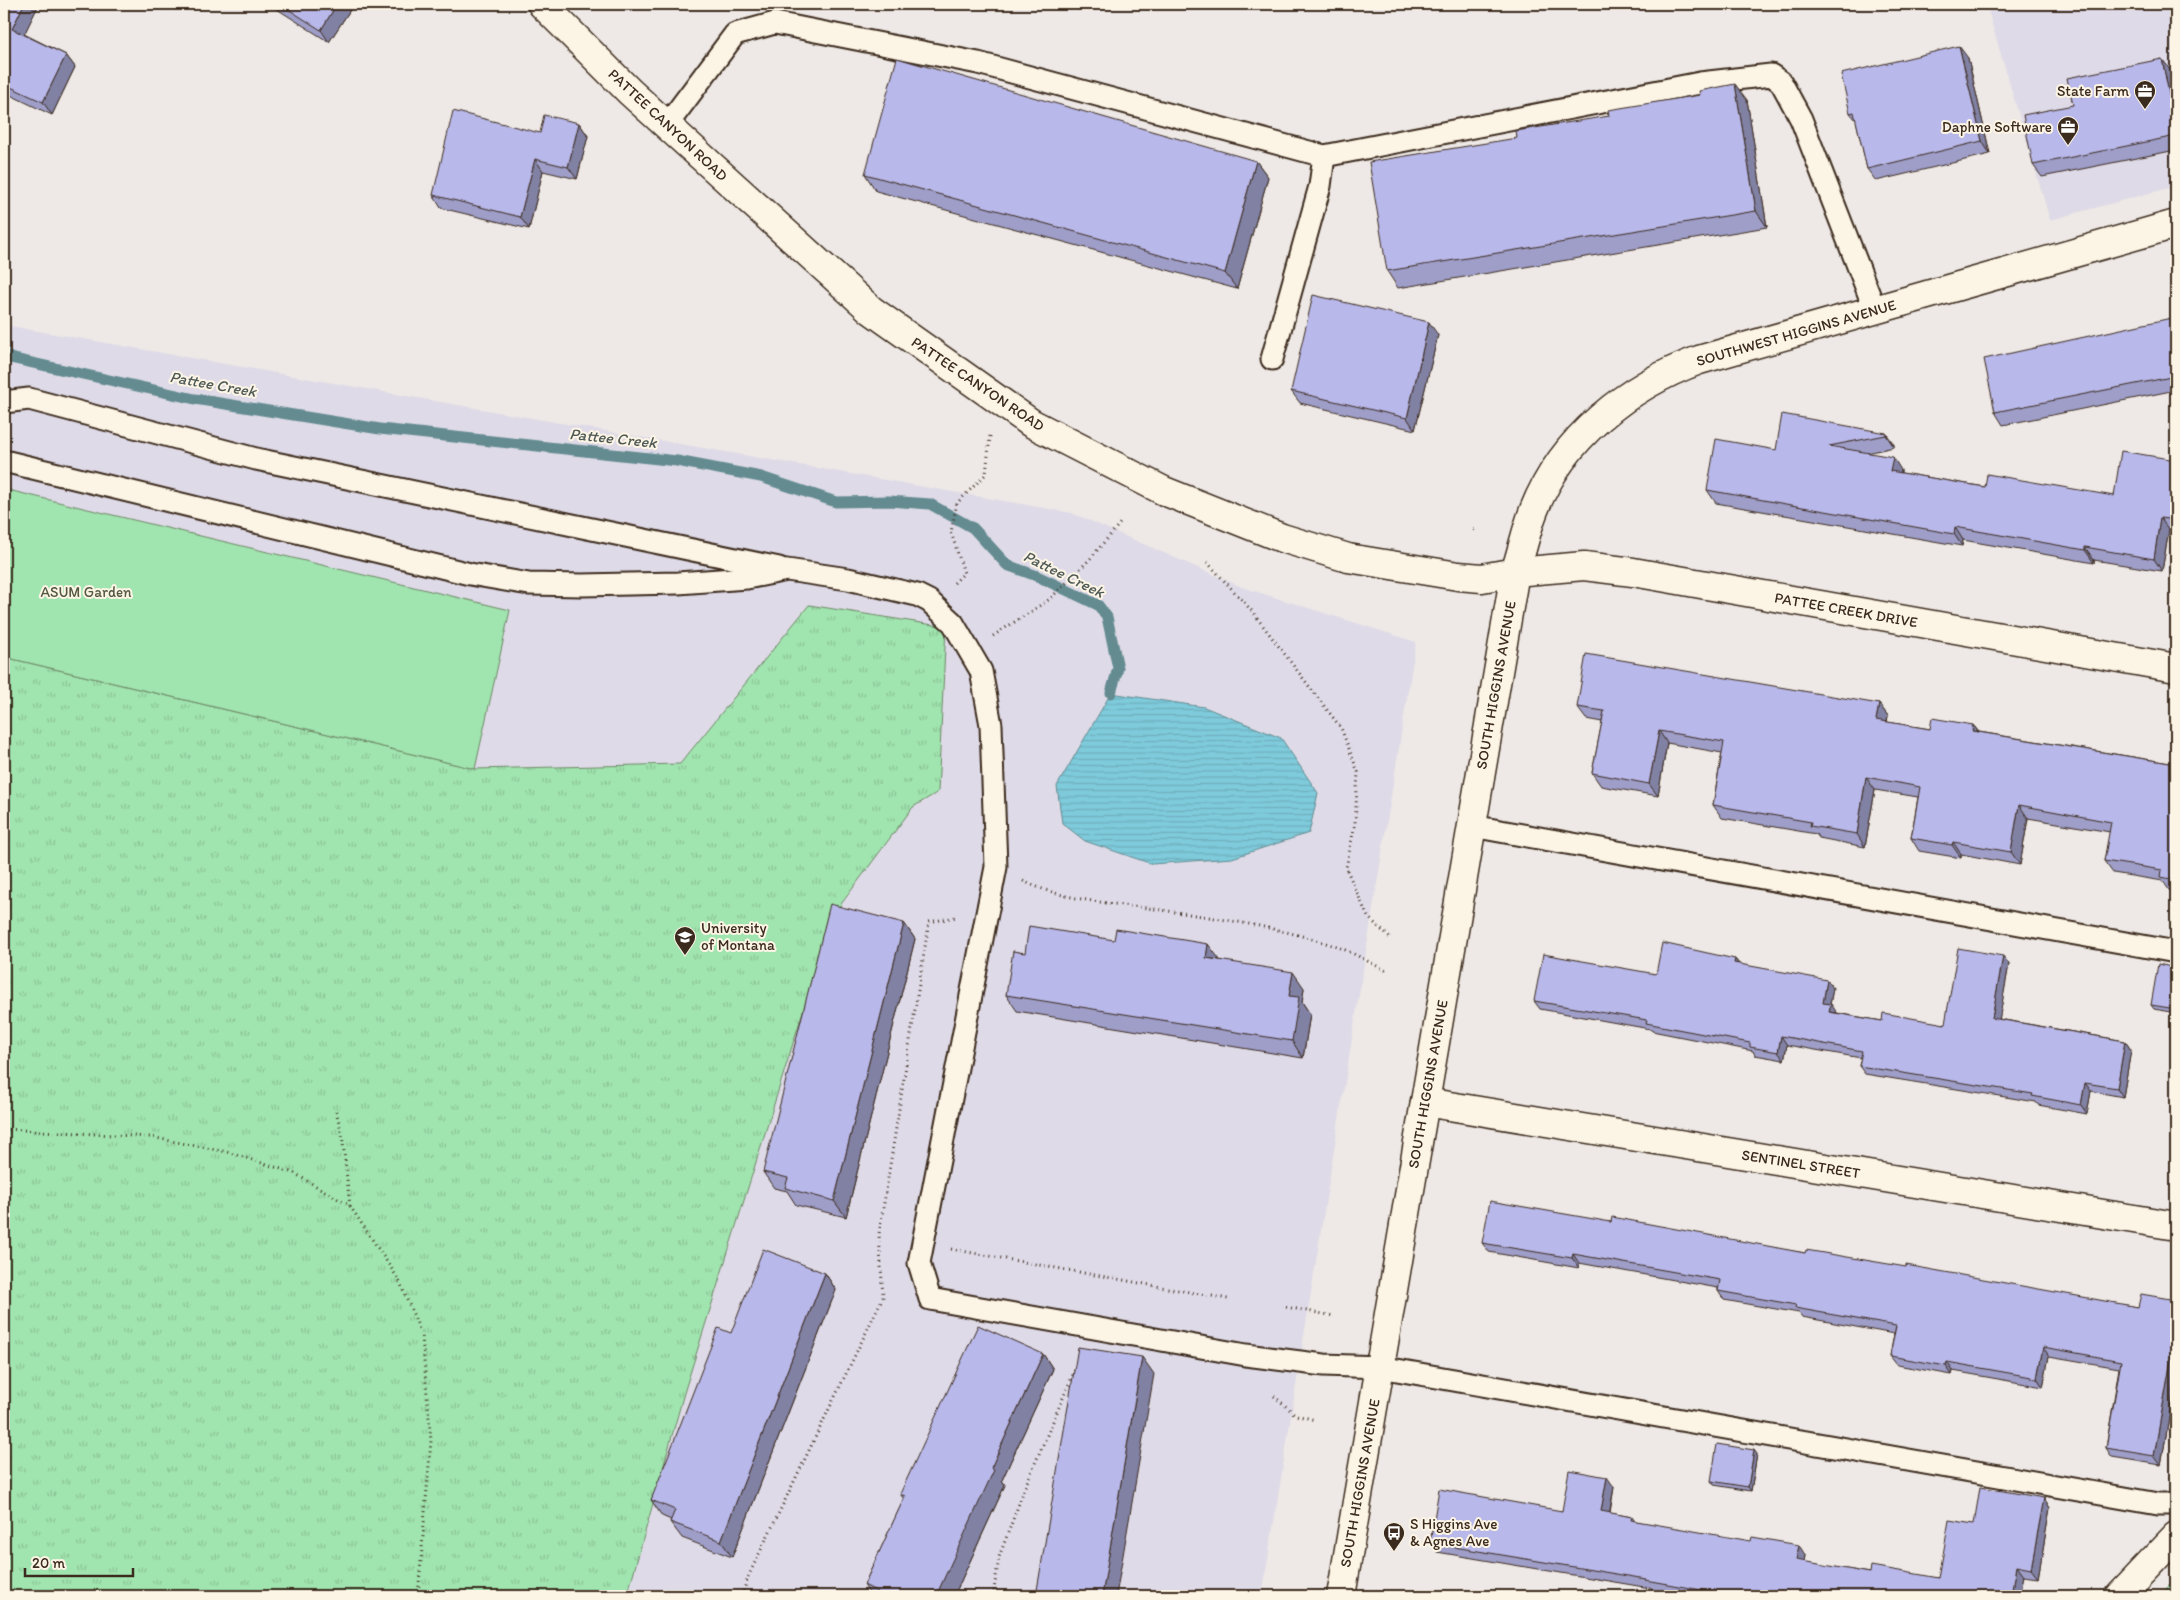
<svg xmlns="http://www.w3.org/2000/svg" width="2180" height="1600" viewBox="0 0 2180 1600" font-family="Itim,sans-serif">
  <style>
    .built { fill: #dedae7 }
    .grass { fill: url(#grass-tufts); stroke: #6e8766 }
    .green { fill: #a0e4af; stroke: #6e8766 }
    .water { fill: url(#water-rules); stroke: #638b90 }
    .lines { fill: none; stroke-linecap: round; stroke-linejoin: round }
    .stream { stroke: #638b90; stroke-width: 11 }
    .lane-casing { stroke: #3b2a1e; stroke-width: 25 }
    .street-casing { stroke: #3b2a1e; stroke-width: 31 }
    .secondary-casing { stroke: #3b2a1e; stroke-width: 31 }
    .path { stroke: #3b2a1e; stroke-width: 3; stroke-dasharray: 1 4; stroke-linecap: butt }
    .lane { stroke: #fcf5e5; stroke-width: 21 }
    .street { stroke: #fcf5e5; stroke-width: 28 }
    .secondary { stroke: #fcf5e5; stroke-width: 28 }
    .wall { fill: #9e9ec9; stroke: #3b2a1e }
    .shaded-wall { fill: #8181a4; stroke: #3b2a1e }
    .building { fill: #b8b8ea; stroke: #3b2a1e }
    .labels { text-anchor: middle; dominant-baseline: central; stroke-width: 4; stroke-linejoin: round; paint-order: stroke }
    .poi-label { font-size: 15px; fill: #3b2a1e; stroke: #fcf5e5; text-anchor: end }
    .street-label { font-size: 15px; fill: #3b2a1e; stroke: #fcf5e5 }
    .park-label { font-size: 15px; fill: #545842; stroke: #fcf5e5 }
    .water-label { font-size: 16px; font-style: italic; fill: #4f5a57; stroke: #fcf5e5 }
  </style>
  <defs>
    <pattern id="grass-tufts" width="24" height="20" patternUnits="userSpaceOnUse" patternTransform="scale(1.25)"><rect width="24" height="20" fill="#a0e4af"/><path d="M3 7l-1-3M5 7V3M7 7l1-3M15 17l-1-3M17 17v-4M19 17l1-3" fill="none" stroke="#8bc496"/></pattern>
    <pattern id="water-rules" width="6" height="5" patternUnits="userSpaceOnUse" patternTransform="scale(1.25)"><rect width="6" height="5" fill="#7ecbdc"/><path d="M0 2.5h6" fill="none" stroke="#6eaebc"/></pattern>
  </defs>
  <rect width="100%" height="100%" fill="#eee9e6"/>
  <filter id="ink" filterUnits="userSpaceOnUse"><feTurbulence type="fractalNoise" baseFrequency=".02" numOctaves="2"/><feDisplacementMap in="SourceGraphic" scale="10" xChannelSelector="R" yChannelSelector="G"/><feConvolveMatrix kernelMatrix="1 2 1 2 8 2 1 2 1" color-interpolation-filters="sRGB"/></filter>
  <g filter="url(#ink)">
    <g class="built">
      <path d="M 1986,4 L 2176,4 L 2176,186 L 2050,220 Z"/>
      <path d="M 4,325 L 1072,513 L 1242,587 L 1416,642 L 1262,1596 L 4,1596 Z"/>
    </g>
    <path class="grass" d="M 809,605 L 946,627 L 938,792 L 913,807 L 833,915 L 684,1393 L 627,1596 L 4,1596 L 4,657 L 475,769 L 680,764 Z"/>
    <g class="green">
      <path d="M 4,489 L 510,610 L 475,769 L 4,657 Z"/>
      <path d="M 2176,1579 L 2176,1596 L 2159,1596 Z"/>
      <path d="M 661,1592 L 724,1593 L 724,1596 L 660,1596 Z"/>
    </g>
    <path class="water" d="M 1111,693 L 1204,707 L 1281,738 L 1318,793 L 1309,833 L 1232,858 L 1152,864 L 1085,841 L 1062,823 L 1057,786 Z"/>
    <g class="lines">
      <path class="stream" d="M 4,353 L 10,358 L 195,399 L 380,429 L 677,461 L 761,477 L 836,502 L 889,501 L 930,504 L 973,528 L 1007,565 L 1037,576 L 1098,605 L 1107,617 L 1118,668 L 1111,693"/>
      <g class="lane-casing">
        <g id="lane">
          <path d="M 667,125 L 735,34 L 775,23 L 978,63 L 1324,156 L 1700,83 L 1771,75 L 1781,82 L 1801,119 L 1875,310"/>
          <path d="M 1272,359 L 1320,186 L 1324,156"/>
          <path d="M 4,402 L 29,399 L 256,459 L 779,568"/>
          <path d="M 4,461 L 470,574 L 529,584 L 582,585 L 678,583 L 747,578 L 787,570 L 848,579 L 917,595 L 929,601 L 953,623 L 981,671 L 991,725 L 996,867 L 919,1263 L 930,1299 L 1246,1355 L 1324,1365 L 1380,1367 L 2158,1504 L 2176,1504"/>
          <path d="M 1472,826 L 2176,952"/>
        </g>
      </g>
      <g class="street-casing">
        <g id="street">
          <path d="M 1515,572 L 1584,566 L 1633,572 L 2176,668"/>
          <path d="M 1425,1102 L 2176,1226"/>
          <path d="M 2119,1596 L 2176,1536"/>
        </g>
      </g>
      <g class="secondary-casing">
        <g id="secondary">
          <path d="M 542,4 L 630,92 L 871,310 L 1031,423 L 1164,491 L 1282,538 L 1348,558 L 1458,576 L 1482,578 L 1515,572"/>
          <path d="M 1341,1596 L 1515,572 C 1522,552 1526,530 1534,510 C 1563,437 1628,386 1699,360 L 2176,224"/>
        </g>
      </g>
      <g class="path">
        <path d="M 1473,530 L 1474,530"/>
        <path d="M 1207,562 L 1251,610 L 1341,728 L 1358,772 L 1355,823 L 1346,868 L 1368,917 L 1390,938"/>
        <path d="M 954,583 L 964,573 L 951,532 L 957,503 L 986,474 L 990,436"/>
        <path d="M 993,636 L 1050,599 L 1090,559 L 1121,522"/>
        <path d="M 1023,881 C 1070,903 1118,903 1168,911 C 1224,919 1282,928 1335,946 C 1353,952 1370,963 1387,971"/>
        <path d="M 336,1111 L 342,1134 L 350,1206"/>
        <path d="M 4,1129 L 151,1137 L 227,1152 L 294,1173 L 350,1206 L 399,1280 L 422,1336 L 431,1441 L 418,1596"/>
        <path d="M 951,1249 L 1228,1299"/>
        <path d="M 1286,1307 L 1334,1316"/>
        <path d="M 1274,1396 L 1296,1415 L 1315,1420"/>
        <path d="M 742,1596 L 748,1577 L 883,1297 L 879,1234 L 929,922 L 956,917"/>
        <path d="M 993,1596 L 999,1557 L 1027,1482 L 1075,1370"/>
      </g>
      <use href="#lane" class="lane"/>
      <use href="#street" class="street"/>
      <use href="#secondary" class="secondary"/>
    </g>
    <g class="wall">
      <path d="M 4,4 L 39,4 L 24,34 L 66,55 L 75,67 L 52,115 L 4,92 Z"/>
      <path d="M 269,4 L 354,4 L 329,42 Z"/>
      <path d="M 1968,58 L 1990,154 L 1876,181 L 1867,169 L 1856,120 L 1850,113 Z"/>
      <path d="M 2162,59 L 2171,71 L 2176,99 L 2176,150 L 2042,177 L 2033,165 L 2073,105 Z"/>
      <path d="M 1747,100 L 1767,227 L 1398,288 L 1387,271 Z"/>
      <path d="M 579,123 L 588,136 L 577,179 L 543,171 L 529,229 L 441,208 L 433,195 L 540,133 Z"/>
      <path d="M 1256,161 L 1268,177 L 1237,289 L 876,191 L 865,174 Z"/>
      <path d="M 2176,317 L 2176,390 L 2003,425 L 1995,412 Z"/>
      <path d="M 1438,335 L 1415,430 L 1300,403 L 1291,391 Z"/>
      <path d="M 1886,433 L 1894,445 L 1894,447 L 1867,453 L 1901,470 L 1901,473 L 1985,487 L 2114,496 L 2176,460 L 2176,531 L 2169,530 L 2162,571 L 2094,560 L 2094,563 L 1963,540 L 1962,546 L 1716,503 L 1707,490 L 1776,450 Z"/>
      <path d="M 1879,704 L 1888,716 L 1887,722 L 1930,729 L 1973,725 L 1979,732 L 2176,764 L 2176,891 L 2169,890 L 2163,881 L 2113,873 L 2104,861 L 2110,832 L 2028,818 L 2020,865 L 1961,854 L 1961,858 L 1919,851 L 1911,838 L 1918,797 L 1875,790 L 1865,847 L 1819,838 L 1816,834 L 1722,818 L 1713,805 L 1722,753 L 1667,743 L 1658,796 L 1601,786 L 1592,773 L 1602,722 L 1586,719 L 1577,707 Z"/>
      <path d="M 904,923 L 915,939 L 846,1217 L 796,1205 L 787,1191 L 774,1188 L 763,1172 Z"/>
      <path d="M 1025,953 L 1219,960 L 1304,988 L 1302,1002 L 1310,1014 L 1303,1058 L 1017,1011 L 1006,995 Z"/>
      <path d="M 1735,959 L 1739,964 L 1833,988 L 1830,1004 L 1837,1013 L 1882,1021 L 1945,1024 L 2009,964 L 1999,1019 L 2125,1041 L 2131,1050 L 2123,1097 L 2091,1091 L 2087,1114 L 2038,1105 L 2036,1102 L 1865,1074 L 1859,1066 L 1861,1058 L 1787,1045 L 1784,1060 L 1755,1055 L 1753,1051 L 1652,1031 L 1650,1029 L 1540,1009 L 1534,1001 L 1656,974 Z"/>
      <path d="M 2176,968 L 2176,1013 L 2154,1009 L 2151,1005 Z"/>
      <path d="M 1611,1222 L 1805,1253 L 2138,1307 L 2176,1300 L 2176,1377 L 2161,1465 L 2112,1457 L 2106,1448 L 2119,1368 L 2049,1356 L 2043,1387 L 1953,1371 L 1952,1375 L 1897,1365 L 1890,1356 L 1894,1334 L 1802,1317 L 1799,1313 L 1724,1300 L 1718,1291 L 1718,1288 L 1579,1263 L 1579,1268 L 1489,1252 L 1482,1243 Z"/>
      <path d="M 825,1273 L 836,1290 L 732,1557 L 682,1538 L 670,1522 L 671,1520 L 662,1516 L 651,1500 L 731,1333 Z"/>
      <path d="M 1043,1354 L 1053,1369 L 1002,1480 L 1005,1485 L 954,1596 L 871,1596 L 864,1585 L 904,1499 L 900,1494 Z"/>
      <path d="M 1757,1454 L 1751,1491 L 1714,1485 L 1711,1481 Z"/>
      <path d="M 1614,1487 L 1610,1513 L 1632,1517 L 1635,1521 L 1805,1555 L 1804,1562 L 1870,1573 L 1939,1578 L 1974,1524 L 2044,1498 L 2050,1508 L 2038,1578 L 2023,1576 L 2019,1596 L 1687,1596 L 1652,1590 L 1650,1588 L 1437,1552 L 1430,1543 L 1562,1511 Z"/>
    </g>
    <g class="shaded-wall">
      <path d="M 24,4 L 39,4 L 21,41 L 12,29 Z"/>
      <path d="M 337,4 L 354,4 L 329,42 L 321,30 Z"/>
      <path d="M 1959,46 L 1968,58 L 1990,154 L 1982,141 Z"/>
      <path d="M 66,55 L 75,67 L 52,115 L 43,102 Z"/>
      <path d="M 2162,59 L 2171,71 L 2176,99 L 2176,129 Z"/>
      <path d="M 1735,84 L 1747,100 L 1767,227 L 1756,211 Z"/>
      <path d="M 579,123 L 588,136 L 577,179 L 568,167 Z"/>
      <path d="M 535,159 L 543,171 L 529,229 L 520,217 Z"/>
      <path d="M 1256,161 L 1268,177 L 1237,289 L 1225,273 Z"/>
      <path d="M 1429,322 L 1438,335 L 1415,430 L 1407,418 Z"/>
      <path d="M 1886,433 L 1894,445 L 1894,447 L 1886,435 Z"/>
      <path d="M 1893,457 L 1901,470 L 1899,483 L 1890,471 Z"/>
      <path d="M 2160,518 L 2169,530 L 2162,571 L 2154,559 Z"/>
      <path d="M 1955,527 L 1963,540 L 1962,546 L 1954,534 Z"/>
      <path d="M 2085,547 L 2094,560 L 2094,563 L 2085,550 Z"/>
      <path d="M 1879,704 L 1888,716 L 1885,732 L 1876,720 Z"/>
      <path d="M 1973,725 L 1982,737 L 1972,731 Z"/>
      <path d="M 1659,731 L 1667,743 L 1658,796 L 1649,784 Z"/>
      <path d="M 1866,777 L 1875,790 L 1865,847 L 1857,834 Z"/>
      <path d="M 2019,805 L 2028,818 L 2020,865 L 2011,852 Z"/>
      <path d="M 1953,842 L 1961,854 L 1961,858 L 1952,845 Z"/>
      <path d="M 904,923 L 915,939 L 846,1217 L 834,1201 Z"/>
      <path d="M 1208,944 L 1220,960 L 1206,958 Z"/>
      <path d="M 2003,956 L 2009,964 L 1998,1027 L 1992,1018 Z"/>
      <path d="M 1735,959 L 1741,967 L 1734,963 Z"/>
      <path d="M 1293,972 L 1304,988 L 1302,1002 L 1310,1014 L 1303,1058 L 1292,1041 L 1289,996 Z"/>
      <path d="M 1827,980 L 1833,988 L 1829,1011 L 1823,1003 Z"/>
      <path d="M 1831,1004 L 1837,1013 L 1829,1012 Z"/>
      <path d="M 1781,1036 L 1787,1045 L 1784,1060 L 1778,1052 Z"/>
      <path d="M 2125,1041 L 2131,1050 L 2123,1097 L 2117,1088 Z"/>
      <path d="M 2085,1083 L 2091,1091 L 2087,1114 L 2081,1105 Z"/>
      <path d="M 1573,1254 L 1579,1263 L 1579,1268 L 1572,1258 Z"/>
      <path d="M 825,1273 L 836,1290 L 732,1557 L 721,1541 Z"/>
      <path d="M 2043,1347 L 2049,1356 L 2043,1387 L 2037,1378 Z"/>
      <path d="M 2173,1348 L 2176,1352 L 2176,1377 L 2161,1465 L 2154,1456 Z"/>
      <path d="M 1043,1354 L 1053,1369 L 1002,1480 L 1005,1485 L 954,1596 L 936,1596 L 991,1468 Z"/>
      <path d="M 1142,1357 L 1154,1374 L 1116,1596 L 1102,1596 Z"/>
      <path d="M 1947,1362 L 1953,1371 L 1952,1375 L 1946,1366 Z"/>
      <path d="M 1754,1450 L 1757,1454 L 1751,1491 L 1748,1487 Z"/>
      <path d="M 1607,1477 L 1614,1487 L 1608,1521 L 1601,1511 Z"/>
      <path d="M 2044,1498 L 2050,1508 L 2038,1578 L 2031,1569 Z"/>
      <path d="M 1799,1545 L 1805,1555 L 1803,1570 L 1796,1560 Z"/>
      <path d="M 2016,1566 L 2023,1576 L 2019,1596 L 2011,1596 Z"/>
    </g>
    <g class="building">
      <path d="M 4,4 L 24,4 L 12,29 L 66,55 L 43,102 L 4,84 Z"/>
      <path d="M 280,4 L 337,4 L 321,30 Z"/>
      <path d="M 1959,46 L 1982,141 L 1867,169 L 1854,112 L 1850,113 L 1841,74 Z"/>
      <path d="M 897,58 L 1256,161 L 1225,273 L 865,174 Z"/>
      <path d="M 2162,59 L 2176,129 L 2176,136 L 2033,165 L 2023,115 L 2073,105 L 2067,78 Z"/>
      <path d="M 1735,84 L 1756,211 L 1387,271 L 1369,162 L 1517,138 L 1516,131 L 1609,116 L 1608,110 L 1700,95 L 1699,91 Z"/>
      <path d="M 453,111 L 540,133 L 544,115 L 579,123 L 568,167 L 535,159 L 520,217 L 433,195 Z"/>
      <path d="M 1313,295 L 1429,322 L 1407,418 L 1291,391 Z"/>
      <path d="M 2176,317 L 2176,376 L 1995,412 L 1984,359 Z"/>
      <path d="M 1782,414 L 1886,433 L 1886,435 L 1829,446 L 1893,457 L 1890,471 L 1985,487 L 1987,474 L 2114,496 L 2121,451 L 2176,460 L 2176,520 L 2160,518 L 2154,559 L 2085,547 L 2085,550 L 1955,527 L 1954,534 L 1707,490 L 1716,439 L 1776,450 Z"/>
      <path d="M 1586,654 L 1879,704 L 1876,720 L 1930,729 L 1932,718 L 1973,725 L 1972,731 L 2176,764 L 2176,880 L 2161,877 L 2162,870 L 2104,861 L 2111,822 L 2019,805 L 2011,852 L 1953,842 L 1952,845 L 1911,838 L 1920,787 L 1866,777 L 1857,834 L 1810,826 L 1811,822 L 1713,805 L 1724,742 L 1659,731 L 1649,784 L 1592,773 L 1604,711 L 1577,707 Z"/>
      <path d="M 830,904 L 904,923 L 834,1201 L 785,1188 L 788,1178 L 763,1172 Z"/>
      <path d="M 1029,926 L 1114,940 L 1116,929 L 1208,944 L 1206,958 L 1293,972 L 1289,996 L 1299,997 L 1292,1041 L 1006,995 L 1013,951 L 1025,953 Z"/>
      <path d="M 1662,943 L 1735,959 L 1734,963 L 1827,980 L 1823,1003 L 1831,1004 L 1829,1012 L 1882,1021 L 1883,1013 L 1945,1024 L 1958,948 L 2003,956 L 1992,1018 L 2125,1041 L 2117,1088 L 2085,1083 L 2081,1105 L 2032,1096 L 2033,1094 L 1859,1066 L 1862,1051 L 1781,1036 L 1778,1052 L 1750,1047 L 1750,1043 L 1646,1023 L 1647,1020 L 1534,1001 L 1543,954 L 1656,974 Z"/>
      <path d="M 2158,964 L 2176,968 L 2176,1009 L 2151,1005 Z"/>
      <path d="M 1490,1201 L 1611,1222 L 1612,1217 L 1805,1253 L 1806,1250 L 1906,1267 L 1906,1265 L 2138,1307 L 2141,1294 L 2176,1300 L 2176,1348 L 2173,1348 L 2154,1456 L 2106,1448 L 2121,1361 L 2043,1347 L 2037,1378 L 1947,1362 L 1946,1366 L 1890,1356 L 1896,1326 L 1795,1308 L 1796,1305 L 1718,1291 L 1720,1280 L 1573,1254 L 1572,1258 L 1482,1243 Z"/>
      <path d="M 763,1249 L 825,1273 L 721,1541 L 670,1522 L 675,1510 L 651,1500 L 718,1328 L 731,1333 Z"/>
      <path d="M 978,1325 L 1043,1354 L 991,1468 L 994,1470 L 936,1596 L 877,1596 L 878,1592 L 864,1585 L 905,1496 L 900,1494 Z"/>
      <path d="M 1078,1347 L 1142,1357 L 1102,1596 L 1036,1596 Z"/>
      <path d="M 1717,1444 L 1754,1450 L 1748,1487 L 1711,1481 Z"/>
      <path d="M 1569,1470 L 1607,1477 L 1601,1511 L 1632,1517 L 1631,1520 L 1751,1541 L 1752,1537 L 1799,1545 L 1796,1560 L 1870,1573 L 1871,1566 L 1939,1578 L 1949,1520 L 1974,1524 L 1980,1487 L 2044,1498 L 2031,1569 L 2016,1566 L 2011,1596 L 1735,1596 L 1645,1580 L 1646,1579 L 1430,1543 L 1439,1489 L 1562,1511 Z"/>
    </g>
  </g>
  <defs>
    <g id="office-pin" transform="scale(1.125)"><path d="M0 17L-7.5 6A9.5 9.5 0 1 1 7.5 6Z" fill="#3b2a1e" stroke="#fcf5e5"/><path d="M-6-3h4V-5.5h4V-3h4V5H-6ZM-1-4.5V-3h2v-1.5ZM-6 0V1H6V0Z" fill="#fff"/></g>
    <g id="university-pin" transform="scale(1.125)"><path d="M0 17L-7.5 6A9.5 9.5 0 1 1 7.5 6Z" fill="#3b2a1e" stroke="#fcf5e5"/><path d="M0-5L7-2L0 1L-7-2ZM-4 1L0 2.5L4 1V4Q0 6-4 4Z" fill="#fff"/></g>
    <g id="bus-pin" transform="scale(1.125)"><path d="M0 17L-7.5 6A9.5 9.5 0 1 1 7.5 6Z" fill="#3b2a1e" stroke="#fcf5e5"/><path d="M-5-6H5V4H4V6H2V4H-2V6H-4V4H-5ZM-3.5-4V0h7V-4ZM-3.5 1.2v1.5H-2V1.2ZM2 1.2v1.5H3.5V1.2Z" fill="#fff"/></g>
  </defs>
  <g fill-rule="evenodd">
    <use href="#office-pin" x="2145" y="91"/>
    <use href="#office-pin" x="2068" y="127"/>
    <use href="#university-pin" x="685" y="937"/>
    <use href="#bus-pin" x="1394" y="1533"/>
  </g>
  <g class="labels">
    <g class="poi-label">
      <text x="2129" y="91">State Farm</text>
      <text x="2052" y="127">Daphne Software</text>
      <text x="701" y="928" text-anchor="start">University<tspan x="701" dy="17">of Montana</tspan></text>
      <text x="1410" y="1524" text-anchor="start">S Higgins Ave<tspan x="1410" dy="17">&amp; Agnes Ave</tspan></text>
    </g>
    <g class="street-label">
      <text transform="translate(668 125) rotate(43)">PATTEE CANYON ROAD</text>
      <text transform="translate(1796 333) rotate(-16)">SOUTHWEST HIGGINS AVENUE</text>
      <text transform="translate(978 384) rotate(34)">PATTEE CANYON ROAD</text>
      <text transform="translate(1846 610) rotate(10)">PATTEE CREEK DRIVE</text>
      <text transform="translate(1496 685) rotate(-80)">SOUTH HIGGINS AVENUE</text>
      <text transform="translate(1428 1084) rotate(-80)">SOUTH HIGGINS AVENUE</text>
      <text transform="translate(1801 1164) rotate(9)">SENTINEL STREET</text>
      <text transform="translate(1360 1483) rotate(-80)">SOUTH HIGGINS AVENUE</text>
    </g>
    <g class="park-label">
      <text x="86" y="592">ASUM Garden</text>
    </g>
    <g class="water-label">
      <text transform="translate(213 384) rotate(10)">Pattee Creek</text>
      <text transform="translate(613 438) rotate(6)">Pattee Creek</text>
      <text transform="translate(1064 574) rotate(26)">Pattee Creek</text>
    </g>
  </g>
  <rect width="2180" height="1600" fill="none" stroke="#fcf5e5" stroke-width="20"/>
  <rect x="10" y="10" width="2160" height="1580" fill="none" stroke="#3b2a1e" stroke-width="2" filter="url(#ink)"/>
  <path d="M25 1568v8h108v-8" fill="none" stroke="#3b2a1e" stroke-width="2.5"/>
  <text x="32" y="1568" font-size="15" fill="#3b2a1e" stroke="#fcf5e5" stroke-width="4" paint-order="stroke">20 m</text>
</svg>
